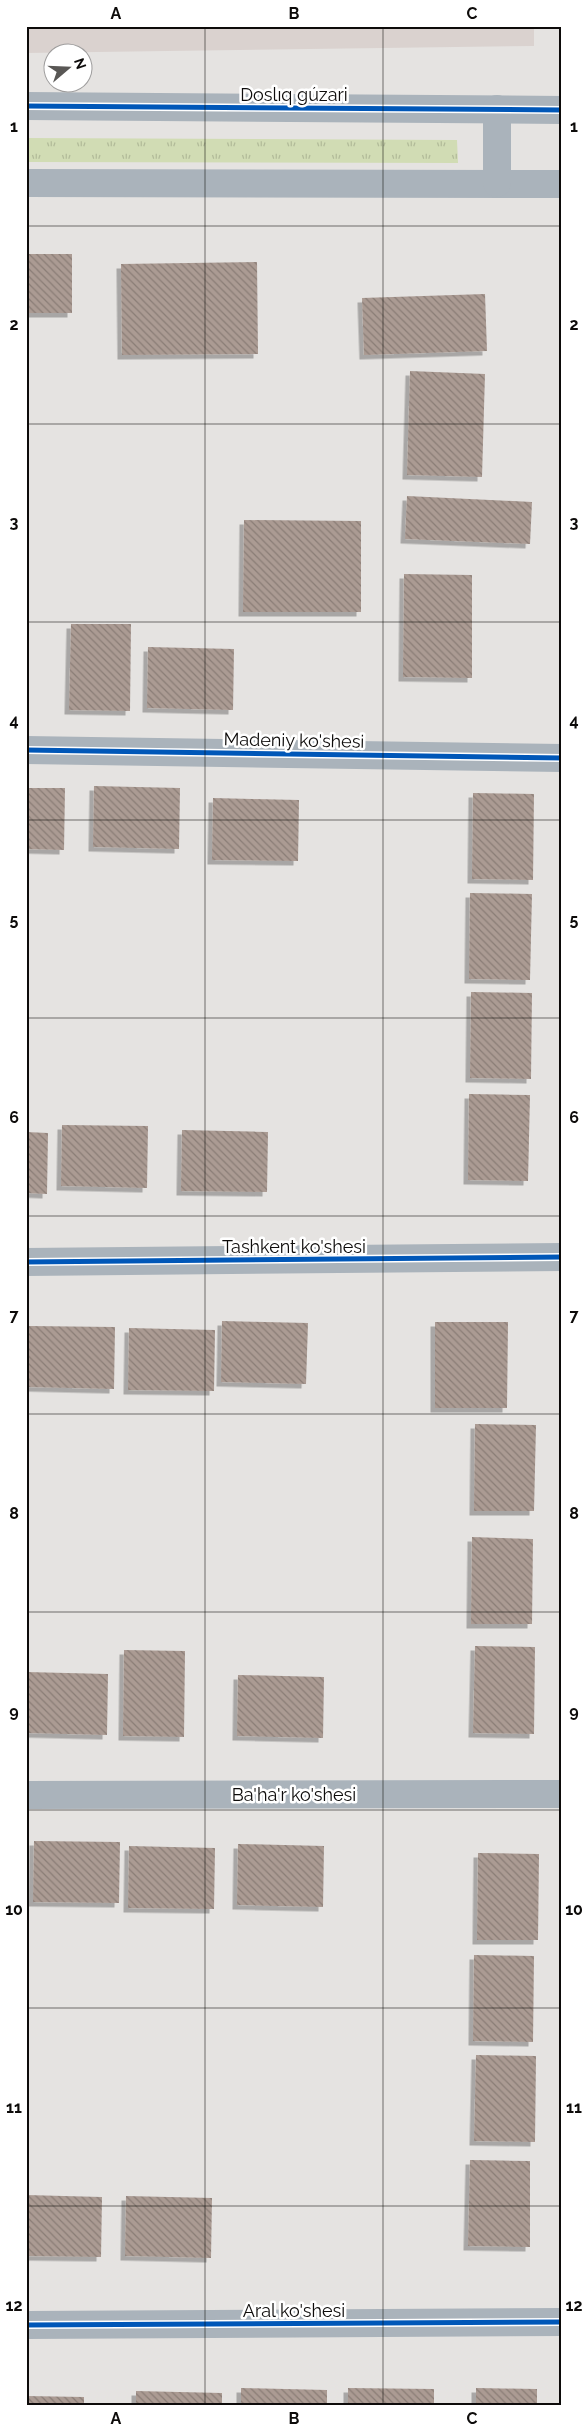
<svg xmlns="http://www.w3.org/2000/svg" width="588" height="2432" viewBox="0 0 588 2432" font-family="Raleway,sans-serif">
  <style>
    .built { fill: #dad2cf }
    .grass { fill: url(#grass-tufts) }
    .building { fill: url(#building-back-hatch); filter: url(#shadow) }
    .lines { fill: none; stroke-linecap: round; stroke-linejoin: round }
    .minor { stroke: #aab3bb; stroke-width: 28 }
    .cycleway-casing { stroke: #fff; stroke-width: 8 }
    .cycleway { stroke: #0057b8; stroke-width: 5 }
    .grid { fill: none; stroke: #0d0b0a; stroke-width: 1; stroke-opacity: 0.55 }
    .labels { text-anchor: middle; dominant-baseline: central; stroke-width: 5; stroke-linejoin: round; paint-order: stroke }
    .street-label { font-size: 18px; fill: #0d0b0a; stroke: #fff }
    .neatline { fill: none; stroke: #0d0b0a; stroke-width: 2 }
    .grid-label { font-size: 16px; text-anchor: middle; font-weight: bold; fill: #0d0b0a }
  </style>
  <defs>
    <pattern id="grass-tufts" width="24" height="20" patternUnits="userSpaceOnUse" patternTransform="scale(1.25)"><rect width="24" height="20" fill="#d1dcb4"/><path d="M3 7l-1-3M5 7V3M7 7l1-3M15 17l-1-3M17 17v-4M19 17l1-3" fill="none" stroke="#b2bb99"/></pattern>
    <pattern id="building-back-hatch" width="6" height="6" patternUnits="userSpaceOnUse" patternTransform="scale(1.25)"><rect width="6" height="6" fill="#ab9b93"/><path d="M-1 5l2 2M0 0l6 6M5-1l2 2" fill="none" stroke="#8a7d76"/></pattern>
    <filter id="shadow"><feDropShadow dx="-4.5" dy="4.5" stdDeviation="0" flood-color="#0004"/></filter>
  </defs>
  <rect width="100%" height="100%" fill="#e5e3e1"/>
  <path class="built" d="M 26,26 L 534,26 L 534,46 L 26,53 Z"/>
  <path class="grass" d="M 26,138 L 457,140 L 458,163 L 26,162 Z"/>
  <g class="building">
    <rect x="26" y="254" width="46" height="59"/>
    <path d="M 257,262 L 258,354 L 122,355 L 121,264 Z"/>
    <path d="M 485,294 L 487,351 L 364,355 L 362,298 Z"/>
    <path d="M 410,371 L 485,374 L 482,477 L 407,475 Z"/>
    <path d="M 407,496 L 532,502 L 530,544 L 405,539 Z"/>
    <path d="M 244,520 L 361,521 L 361,612 L 243,612 Z"/>
    <path d="M 404,574 L 472,575 L 472,678 L 403,677 Z"/>
    <path d="M 71,624 L 131,624 L 130,711 L 69,710 Z"/>
    <path d="M 148,647 L 234,649 L 233,710 L 147,708 Z"/>
    <path d="M 94,786 L 180,788 L 179,849 L 93,847 Z"/>
    <path d="M 26,788 L 65,788 L 64,850 L 26,849 Z"/>
    <path d="M 473,793 L 534,794 L 533,880 L 472,879 Z"/>
    <path d="M 213,798 L 299,800 L 298,861 L 212,860 Z"/>
    <path d="M 470,893 L 532,894 L 530,980 L 469,979 Z"/>
    <path d="M 471,992 L 532,993 L 531,1079 L 470,1078 Z"/>
    <path d="M 469,1094 L 530,1095 L 528,1181 L 468,1180 Z"/>
    <path d="M 62,1125 L 148,1126 L 147,1188 L 61,1186 Z"/>
    <path d="M 182,1130 L 268,1132 L 267,1192 L 181,1191 Z"/>
    <path d="M 26,1132 L 48,1133 L 47,1194 L 26,1193 Z"/>
    <path d="M 222,1321 L 308,1323 L 306,1384 L 221,1382 Z"/>
    <path d="M 435,1322 L 508,1322 L 507,1408 L 435,1408 Z"/>
    <path d="M 29,1326 L 115,1327 L 114,1389 L 28,1387 Z"/>
    <path d="M 129,1328 L 215,1330 L 214,1391 L 128,1390 Z"/>
    <path d="M 475,1424 L 536,1425 L 534,1511 L 474,1511 Z"/>
    <path d="M 472,1537 L 533,1539 L 532,1624 L 471,1624 Z"/>
    <path d="M 475,1646 L 535,1647 L 534,1734 L 473,1733 Z"/>
    <path d="M 124,1650 L 185,1651 L 184,1737 L 123,1736 Z"/>
    <path d="M 26,1672 L 108,1674 L 107,1735 L 26,1733 Z"/>
    <path d="M 238,1675 L 324,1677 L 323,1738 L 237,1736 Z"/>
    <path d="M 34,1841 L 120,1842 L 119,1903 L 33,1902 Z"/>
    <path d="M 238,1844 L 324,1846 L 323,1907 L 237,1905 Z"/>
    <path d="M 129,1846 L 215,1848 L 214,1909 L 128,1908 Z"/>
    <path d="M 478,1853 L 539,1854 L 538,1940 L 477,1940 Z"/>
    <path d="M 474,1955 L 534,1956 L 533,2042 L 473,2041 Z"/>
    <path d="M 476,2055 L 536,2056 L 535,2142 L 474,2141 Z"/>
    <path d="M 470,2160 L 530,2161 L 530,2247 L 468,2246 Z"/>
    <path d="M 26,2195 L 102,2197 L 101,2257 L 26,2256 Z"/>
    <path d="M 126,2196 L 212,2198 L 211,2258 L 125,2256 Z"/>
    <path d="M 241,2388 L 327,2390 L 327,2406 L 241,2406 Z"/>
    <path d="M 348,2388 L 434,2389 L 434,2406 L 348,2406 Z"/>
    <path d="M 476,2388 L 537,2389 L 537,2406 L 476,2406 Z"/>
    <path d="M 136,2391 L 222,2393 L 222,2406 L 136,2406 Z"/>
    <path d="M 26,2396 L 84,2397 L 84,2406 L 26,2406 Z"/>
  </g>
  <g class="lines">
    <g class="minor">
      <path d="M 26,106 L 562,110"/>
      <path d="M 26,183 L 562,184"/>
      <path d="M 497,183 L 497,109"/>
      <path d="M 26,750 L 562,758"/>
      <path d="M 26,1262 L 562,1257"/>
      <path d="M 26,1795 L 562,1794"/>
      <path d="M 26,2325 L 562,2322"/>
    </g>
    <g class="cycleway-casing">
      <g id="cycleway">
        <path d="M 26,106 L 562,110"/>
        <path d="M 26,750 L 562,758"/>
        <path d="M 26,1262 L 562,1257"/>
        <path d="M 26,2325 L 562,2322"/>
      </g>
    </g>
    <use href="#cycleway" class="cycleway"/>
  </g>
  <path class="grid" d="M 205,26 L 205,2406M 383,26 L 383,2406M 26,226 L 562,226M 26,424 L 562,424M 26,622 L 562,622M 26,820 L 562,820M 26,1018 L 562,1018M 26,1216 L 562,1216M 26,1414 L 562,1414M 26,1612 L 562,1612M 26,1810 L 562,1810M 26,2008 L 562,2008M 26,2206 L 562,2206"/>
  <g class="labels">
    <g class="street-label">
      <text x="294" y="94">Doslıq gúzari</text>
      <text transform="translate(294 740) rotate(1)">Madeniy ko'shesi</text>
      <text x="294" y="1246">Tashkent ko'shesi</text>
      <text x="294" y="1794">Ba'ha'r ko'shesi</text>
      <text x="294" y="2310">Aral ko'shesi</text>
    </g>
  </g>
  <rect width="588" height="2432" fill="none" stroke="#ffffff" stroke-width="55"/>
  <g transform="translate(68 68) rotate(71)"><circle r="24" fill="#ffffff" stroke="#9e9d9d"/>
  <path d="M0-4L9 19L0 12L-9 19Z" fill="#595755"/>
  <text y="-8" font-size="14" font-weight="bold" text-anchor="middle" fill="#0d0b0a">N</text>
  </g>
  <rect x="28" y="28" width="532" height="2376" class="neatline"/>
  <g class="grid-label">
    <text x="116" y="19">A</text>
    <text x="294" y="19">B</text>
    <text x="472" y="19">C</text>
    <text x="14" y="132">1</text>
    <text x="574" y="132">1</text>
    <text x="14" y="330">2</text>
    <text x="574" y="330">2</text>
    <text x="14" y="528">3</text>
    <text x="574" y="528">3</text>
    <text x="14" y="726">4</text>
    <text x="574" y="726">4</text>
    <text x="14" y="925">5</text>
    <text x="574" y="925">5</text>
    <text x="14" y="1123">6</text>
    <text x="574" y="1123">6</text>
    <text x="14" y="1321">7</text>
    <text x="574" y="1321">7</text>
    <text x="14" y="1519">8</text>
    <text x="574" y="1519">8</text>
    <text x="14" y="1717">9</text>
    <text x="574" y="1717">9</text>
    <text x="14" y="1915">10</text>
    <text x="574" y="1915">10</text>
    <text x="14" y="2113">11</text>
    <text x="574" y="2113">11</text>
    <text x="14" y="2311">12</text>
    <text x="574" y="2311">12</text>
    <text x="116" y="2424">A</text>
    <text x="294" y="2424">B</text>
    <text x="472" y="2424">C</text>
  </g>
</svg>
